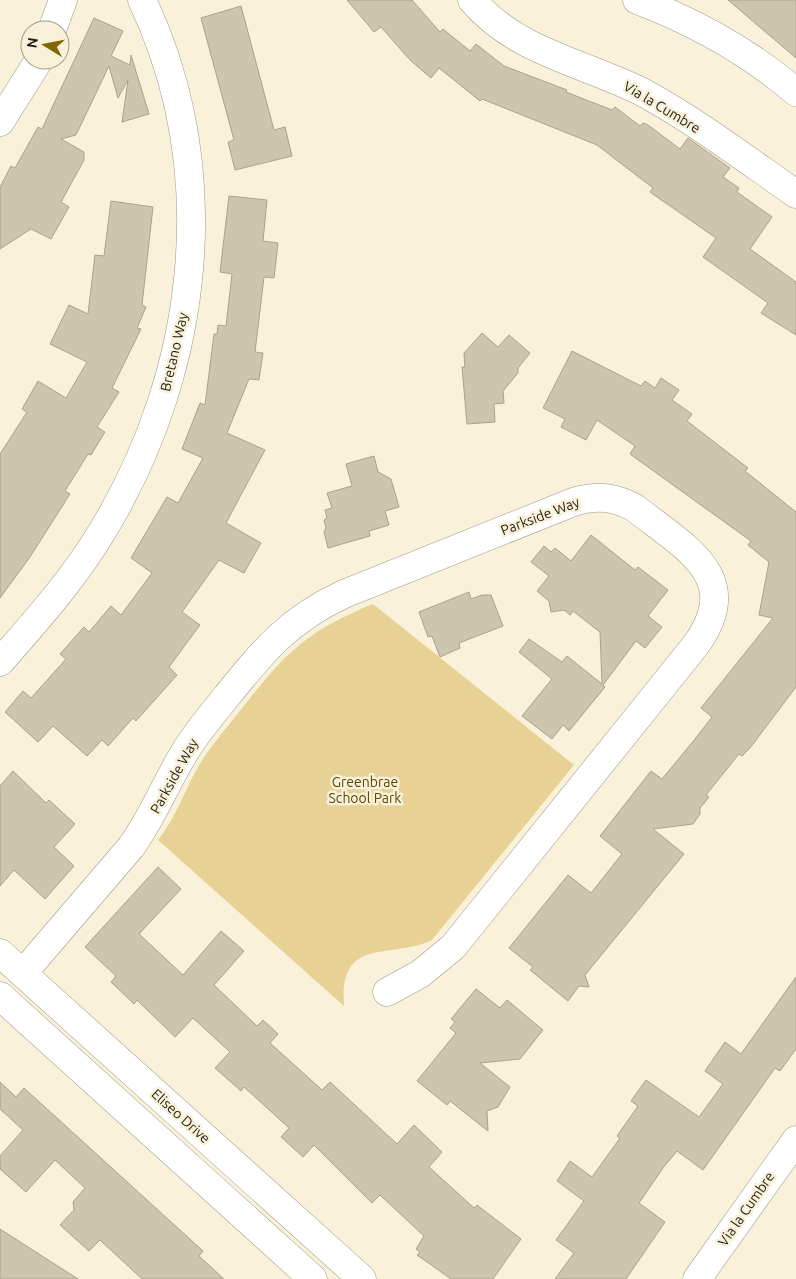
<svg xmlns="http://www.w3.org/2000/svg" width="796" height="1279" viewBox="0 0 796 1279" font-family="Ubuntu,sans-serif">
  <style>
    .green { fill: #e7d195 }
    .building { fill: #cdc5ae; stroke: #aba28d }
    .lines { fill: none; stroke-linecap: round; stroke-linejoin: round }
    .minor-casing { stroke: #a19984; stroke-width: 29 }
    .minor { stroke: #fff; stroke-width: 28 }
    .labels { text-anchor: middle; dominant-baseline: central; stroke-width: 5; stroke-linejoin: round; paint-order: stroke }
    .street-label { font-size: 14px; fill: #201d14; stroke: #f9f1d9 }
    .park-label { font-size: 14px; fill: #5b4804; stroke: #f9f1d9 }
  </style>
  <rect width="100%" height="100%" fill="#f9f1d9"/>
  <path class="green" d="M 373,604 L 574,765 L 432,940 C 390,960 339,935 344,1006 L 158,840 C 176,817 184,792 198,767 C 210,747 225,730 239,712 C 284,655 304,632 373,604 Z"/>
  <g class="building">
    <path d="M 347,0 L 412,0 L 440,32 L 443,29 L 470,51 L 476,44 L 504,66 L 567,90 L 566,92 L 612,110 L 615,107 L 640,126 L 643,123 L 648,125 L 680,149 L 688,138 L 730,168 L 723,177 L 739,188 L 737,192 L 772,217 L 750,249 L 796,282 L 796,335 L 761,313 L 768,303 L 703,257 L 716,238 L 650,192 L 653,188 L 597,145 L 482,99 L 480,101 L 439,68 L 431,78 L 410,60 L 381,27 L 374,32 Z"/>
    <path d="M 728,0 L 796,0 L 796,58 Z"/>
    <path d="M 241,6 L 274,130 L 285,127 L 292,156 L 235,170 L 228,142 L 234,140 L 201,18 Z"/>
    <path d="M 94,18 L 123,31 L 111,56 L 130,65 L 131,55 L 149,114 L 122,122 L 128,80 L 118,98 L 109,66 L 76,135 L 61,139 L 84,152 L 84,160 L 61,202 L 69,207 L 51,239 L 31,229 L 0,249 L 0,187 L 11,166 L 15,168 L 38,127 L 42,129 Z"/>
    <path d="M 229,196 L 267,200 L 263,241 L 278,243 L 274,278 L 264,277 L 255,352 L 263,353 L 259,380 L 249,379 L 227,433 L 265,450 L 226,523 L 261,543 L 244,573 L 219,560 L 182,612 L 200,625 L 169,667 L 177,675 L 136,721 L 133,718 L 108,746 L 102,740 L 87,756 L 53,726 L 38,742 L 5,712 L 23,691 L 31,698 L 66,659 L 60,654 L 84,627 L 89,632 L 111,606 L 121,615 L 152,573 L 131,558 L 167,497 L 178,503 L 203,458 L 182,449 L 200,403 L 205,405 L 214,334 L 217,334 L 218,325 L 226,326 L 232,274 L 220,272 Z"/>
    <path d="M 111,201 L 153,207 L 142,305 L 146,307 L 137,328 L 141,329 L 112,388 L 119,392 L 97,427 L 105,432 L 91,455 L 88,454 L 65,491 L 70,494 L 30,557 L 0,598 L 0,454 L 27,412 L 22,409 L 38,381 L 66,398 L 87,362 L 50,344 L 69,305 L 88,314 L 95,255 L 104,256 Z"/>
    <path d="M 482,333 L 498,347 L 509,335 L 530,353 L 518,368 L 518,373 L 503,391 L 504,403 L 494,404 L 495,422 L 467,424 L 462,367 L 465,367 L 464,353 Z"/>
    <path d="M 572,351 L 641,386 L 645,381 L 655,388 L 661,378 L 679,390 L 672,400 L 692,414 L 687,421 L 748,468 L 745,471 L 796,512 L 796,687 L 750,748 L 742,756 L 739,754 L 706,795 L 709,797 L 700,808 L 700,814 L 693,824 L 653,829 L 684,854 L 585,975 L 589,987 L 579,986 L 568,1001 L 530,970 L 533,967 L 509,948 L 568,875 L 591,893 L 622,854 L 600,836 L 651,771 L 662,779 L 695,739 L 712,717 L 701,708 L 773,618 L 759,615 L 769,562 L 748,545 L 751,541 L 630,454 L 635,446 L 597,420 L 586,440 L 561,427 L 565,419 L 543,408 Z"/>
    <path d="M 374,456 L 378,472 L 391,479 L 399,507 L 385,511 L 389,525 L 369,531 L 370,536 L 328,548 L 324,532 L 326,528 L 324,520 L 327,518 L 325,510 L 332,508 L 327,493 L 352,486 L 346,464 Z"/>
    <path d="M 591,535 L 635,570 L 638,567 L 668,590 L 648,616 L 662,627 L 645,648 L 636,641 L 603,685 L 605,687 L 569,731 L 563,725 L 552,739 L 522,716 L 552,679 L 519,652 L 529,639 L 562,662 L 567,656 L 602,684 L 600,632 L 573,611 L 570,615 L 564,610 L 551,612 L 549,601 L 537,591 L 549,576 L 531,562 L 544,546 L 551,552 L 555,548 L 571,561 Z"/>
    <path d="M 469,592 L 471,599 L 482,595 L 491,595 L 503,626 L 459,643 L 460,648 L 440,657 L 432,636 L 428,637 L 419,612 Z"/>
    <path d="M 13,771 L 46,803 L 49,800 L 75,824 L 54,847 L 74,866 L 45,899 L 14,870 L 0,886 L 0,786 Z"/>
    <path d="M 158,867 L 181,889 L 139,934 L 183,975 L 221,931 L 244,951 L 214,985 L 257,1026 L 263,1020 L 278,1034 L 270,1043 L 322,1090 L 330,1082 L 397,1144 L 414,1125 L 442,1152 L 429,1167 L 474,1208 L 477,1205 L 521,1239 L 493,1279 L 451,1279 L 417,1255 L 420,1252 L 416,1249 L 424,1236 L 380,1195 L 372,1203 L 314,1145 L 303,1157 L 281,1137 L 289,1128 L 244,1087 L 241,1091 L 215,1068 L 230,1052 L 193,1018 L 175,1037 L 137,1000 L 134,1004 L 111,982 L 116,976 L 85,947 Z"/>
    <path d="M 796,977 L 796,1049 L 780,1071 L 775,1068 L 703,1170 L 677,1151 L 663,1168 L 639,1203 L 665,1222 L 626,1279 L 555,1279 L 574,1253 L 556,1240 L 584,1201 L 557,1181 L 570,1161 L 592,1177 L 620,1138 L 617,1136 L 638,1106 L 631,1101 L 646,1080 L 699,1117 L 723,1084 L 705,1071 L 725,1042 L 741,1054 Z"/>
    <path d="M 476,989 L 500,1008 L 507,1000 L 543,1030 L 520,1059 L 480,1063 L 510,1087 L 498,1107 L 487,1111 L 488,1131 L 450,1101 L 447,1105 L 417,1081 L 456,1033 L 450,1028 L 455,1022 L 451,1019 Z"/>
    <path d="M 0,1082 L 16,1097 L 24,1088 L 203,1251 L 199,1256 L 224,1279 L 142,1279 L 100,1240 L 89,1251 L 60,1225 L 74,1210 L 73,1202 L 85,1188 L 55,1160 L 26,1192 L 0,1169 L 0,1156 L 23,1130 L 0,1109 Z"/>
    <path d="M 0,1229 L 78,1279 L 0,1279 Z"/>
  </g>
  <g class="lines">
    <g class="minor-casing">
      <g id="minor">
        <path d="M 472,0 C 517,53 586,63 644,93 C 697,122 747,160 796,194"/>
        <path d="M 637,0 C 695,22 749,52 796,92"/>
        <path d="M 52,30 L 63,0"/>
        <path d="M 0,122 L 39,60"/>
        <path d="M 0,662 C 38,619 77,575 106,525 C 200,366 222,169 142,0"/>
        <path d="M 0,953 L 362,1279"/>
        <path d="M 23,973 L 131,847 C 152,818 165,785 183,755 C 195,734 211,716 226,697 C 264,650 288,620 344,594 L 576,501 C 598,495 615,497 635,508 C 685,548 746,577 695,646 L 453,947 L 420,974 L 387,992"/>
        <path d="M 0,996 L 313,1279"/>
        <path d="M 697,1279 L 796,1140"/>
      </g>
    </g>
    <use href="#minor" class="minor"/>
  </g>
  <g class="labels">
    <g class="street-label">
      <text transform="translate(662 107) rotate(31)">Via la Cumbre</text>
      <text transform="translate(174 352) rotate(-77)">Bretano Way</text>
      <text transform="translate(540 516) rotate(-21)">Parkside Way</text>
      <text transform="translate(174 776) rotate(-61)">Parkside Way</text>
      <text transform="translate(181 1116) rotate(42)">Eliseo Drive</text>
      <text transform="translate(746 1209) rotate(-55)">Via la Cumbre</text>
    </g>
    <g class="park-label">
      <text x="365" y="782">Greenbrae<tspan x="365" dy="16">School Park</tspan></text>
    </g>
  </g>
  <g transform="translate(45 45) rotate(280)"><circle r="24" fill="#f9f1d9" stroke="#a29c8a"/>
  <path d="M0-4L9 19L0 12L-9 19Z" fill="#826600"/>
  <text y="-8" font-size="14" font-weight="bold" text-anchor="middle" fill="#201d14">N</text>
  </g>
</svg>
